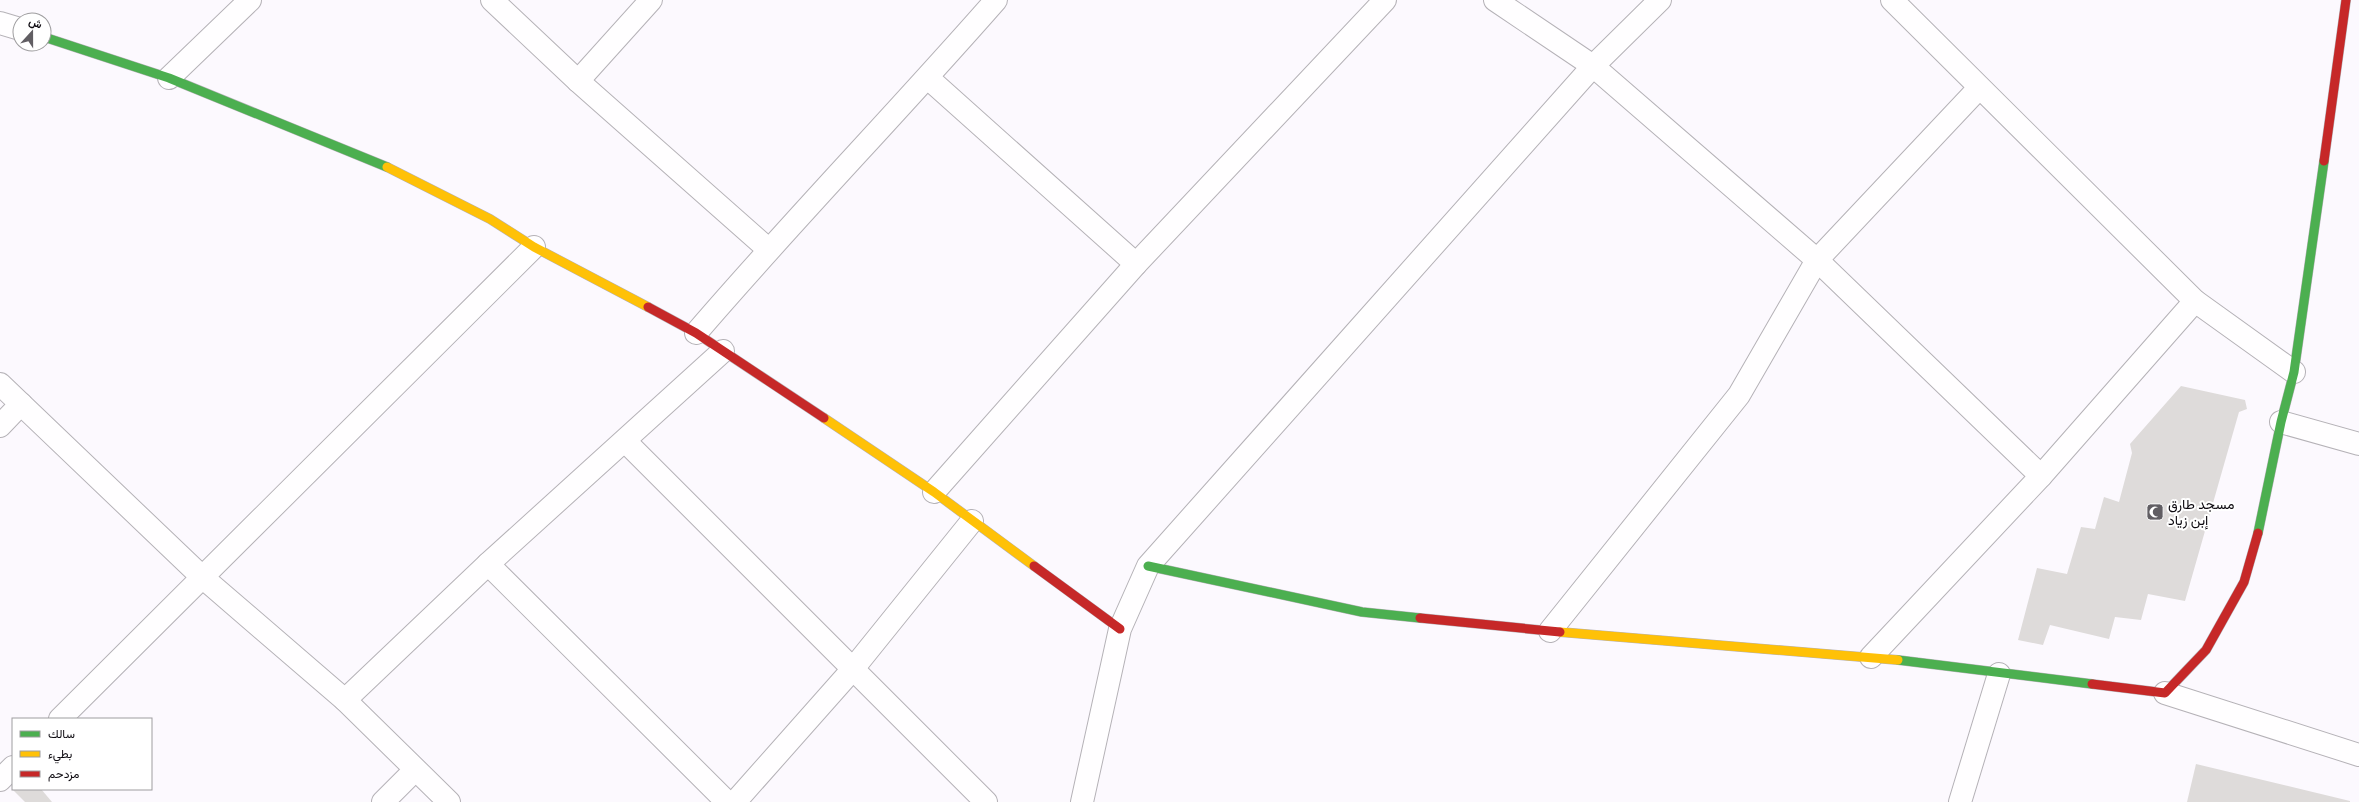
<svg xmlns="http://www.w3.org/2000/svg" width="2359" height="802" viewBox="0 0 2359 802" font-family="'IBM Plex Sans',Vazirmatn,sans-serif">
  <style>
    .building { fill: #dedbda }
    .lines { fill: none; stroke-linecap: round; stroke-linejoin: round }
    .street-casing { stroke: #b5b2b7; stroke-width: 24 }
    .fast-casing { stroke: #b5b2b7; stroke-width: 10 }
    .slow-casing { stroke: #b5b2b7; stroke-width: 10 }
    .jam-casing { stroke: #b5b2b7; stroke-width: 10 }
    .street { stroke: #fffeff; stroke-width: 22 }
    .fast { stroke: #4caf50; stroke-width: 9 }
    .slow { stroke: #ffc107; stroke-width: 9 }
    .jam { stroke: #c62828; stroke-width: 9 }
    .labels { text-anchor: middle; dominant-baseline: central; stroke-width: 4; stroke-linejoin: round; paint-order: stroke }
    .poi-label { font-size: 14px; fill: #0d0a10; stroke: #fff; text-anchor: start }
  </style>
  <rect width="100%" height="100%" fill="#fcf9fe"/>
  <g class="building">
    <path d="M 2181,386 L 2245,400 L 2247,409 L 2239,412 L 2185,601 L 2148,594 L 2141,620 L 2115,617 L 2109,639 L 2050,625 L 2043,645 L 2018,640 L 2037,568 L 2067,574 L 2081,527 L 2095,529 L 2104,497 L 2119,502 L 2132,453 L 2130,444 Z"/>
    <path d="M 2196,764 L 2350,801 L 2350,802 L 2187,802 Z"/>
    <path d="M 41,789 L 52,802 L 25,802 L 13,790 Z"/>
  </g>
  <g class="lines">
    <g class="street-casing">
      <g id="street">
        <path d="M 492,0 L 578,81 L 768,249"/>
        <path d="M 1495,0 L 1593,66 L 1817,260 L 2041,476"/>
        <path d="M 1892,0 L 2195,301 L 2294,372"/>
        <path d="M 0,23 L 20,29"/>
        <path d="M 169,78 L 250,0"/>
        <path d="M 928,78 L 1136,264"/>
        <path d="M 578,81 L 651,0"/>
        <path d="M 696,333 C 793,220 897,113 996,0"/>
        <path d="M 0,384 L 201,576 L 345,700 L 449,802"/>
        <path d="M 2281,422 L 2359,444"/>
        <path d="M 0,426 L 21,404"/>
        <path d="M 625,441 L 986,802"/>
        <path d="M 934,492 L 1136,264 L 1385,0"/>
        <path d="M 488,564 L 727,802"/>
        <path d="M 1550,631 L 1739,395 L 1817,260 L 1979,88"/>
        <path d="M 1871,657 L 2041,476 L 2195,301"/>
        <path d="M 2165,693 L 2359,755"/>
        <path d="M 345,700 L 488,564 L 723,351"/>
        <path d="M 60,719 L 534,247"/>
        <path d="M 0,780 L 13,767"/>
        <path d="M 383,802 L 415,770"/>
        <path d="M 735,802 L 852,670 L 972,521"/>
        <path d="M 1082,802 L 1120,629 L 1148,566 L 1593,66 L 1660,0"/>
        <path d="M 1960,802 L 1999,674"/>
      </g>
    </g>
    <g class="fast-casing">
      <g id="fast">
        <path d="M 44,37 L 169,78 L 387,167"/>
        <path d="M 2258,533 L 2281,422 L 2294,372 L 2324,161"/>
        <path d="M 1148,566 L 1362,612 L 1420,618"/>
        <path d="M 1898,660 L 2092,684"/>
      </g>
    </g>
    <g class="slow-casing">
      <g id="slow">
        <path d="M 387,167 L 490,219 L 534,247 L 648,307"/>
        <path d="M 824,418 L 934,492 L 1034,566"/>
        <path d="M 1560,632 L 1898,660"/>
      </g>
    </g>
    <g class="jam-casing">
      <g id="jam">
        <path d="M 2324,161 L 2346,0"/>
        <path d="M 648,307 L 696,333 L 824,418"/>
        <path d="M 1034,566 L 1120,629"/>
        <path d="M 1420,618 L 1560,632"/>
        <path d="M 2092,684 L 2165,693 L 2206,650 L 2244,582 L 2258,533"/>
      </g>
    </g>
    <use href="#street" class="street"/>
    <use href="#fast" class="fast"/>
    <use href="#slow" class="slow"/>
    <use href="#jam" class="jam"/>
  </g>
  <defs>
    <g id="mosque-square" transform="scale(0.9)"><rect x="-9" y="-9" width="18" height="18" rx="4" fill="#615e63" stroke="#fff"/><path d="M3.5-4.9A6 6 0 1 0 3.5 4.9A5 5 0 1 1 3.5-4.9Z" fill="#fff"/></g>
  </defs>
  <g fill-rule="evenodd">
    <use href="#mosque-square" x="2155" y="512"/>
  </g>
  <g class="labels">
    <g class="poi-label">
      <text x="2168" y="504">مسجد طارق<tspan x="2168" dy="16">إبن زياد</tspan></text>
    </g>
  </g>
  <rect x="12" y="718" width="140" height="72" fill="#ffffff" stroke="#9e9d9f"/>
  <rect x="20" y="731" width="20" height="6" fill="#4caf50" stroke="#9e9d9f"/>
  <text x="48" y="738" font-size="12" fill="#0d0a10">سالك</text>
  <rect x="20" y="751" width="20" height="6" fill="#ffc107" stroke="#9e9d9f"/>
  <text x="48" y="758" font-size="12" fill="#0d0a10">بطيء</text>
  <rect x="20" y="771" width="20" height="6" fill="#c62828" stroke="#9e9d9f"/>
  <text x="48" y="778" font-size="12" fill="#0d0a10">مزدحم</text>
  <g transform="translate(32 32) rotate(21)"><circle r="19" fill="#ffffff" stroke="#9e9d9f"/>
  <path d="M0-3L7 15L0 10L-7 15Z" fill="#615e63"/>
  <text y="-6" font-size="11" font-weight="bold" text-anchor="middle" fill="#0d0a10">ش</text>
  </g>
</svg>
